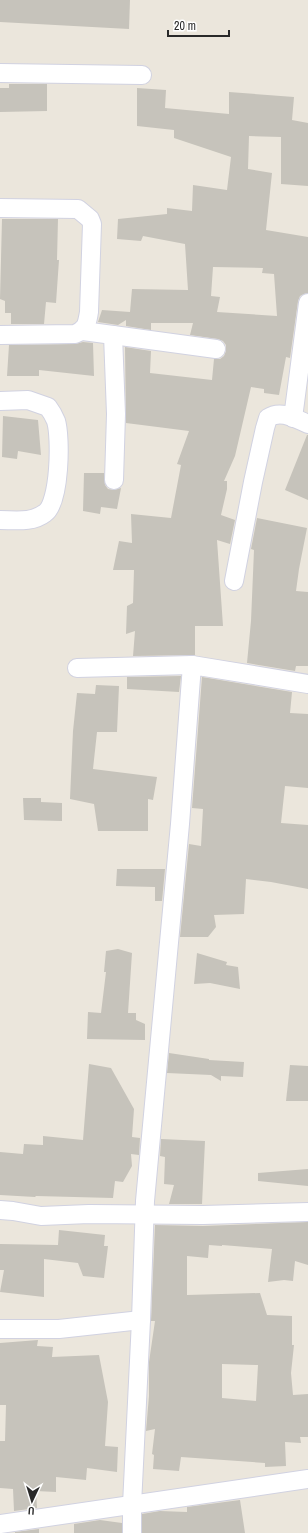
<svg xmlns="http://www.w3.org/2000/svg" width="308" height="1533" viewBox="0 0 308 1533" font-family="'Archivo Narrow',sans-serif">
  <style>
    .building { fill: #c6c3bb; fill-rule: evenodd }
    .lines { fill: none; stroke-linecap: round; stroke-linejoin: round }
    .street-casing { stroke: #d1d2e1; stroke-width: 20 }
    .street { stroke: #fff; stroke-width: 18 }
  </style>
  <rect width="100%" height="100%" fill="#ebe6dc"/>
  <g class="building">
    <path d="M 0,0 L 130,0 L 129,29 L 0,22 Z"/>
    <path d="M 9,84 L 47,84 L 47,111 L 0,112 L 0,88 L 9,88 Z"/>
    <path d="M 137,88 L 166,90 L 165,108 L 229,114 L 229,92 L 294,97 L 292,120 L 308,123 L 308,186 L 281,184 L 281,137 L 249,136 L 248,169 L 272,173 L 266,230 L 308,237 L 308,293 L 304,294 L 300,296 L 298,301 L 290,358 L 286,357 L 279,395 L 264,393 L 264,389 L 251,387 L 235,456 L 224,481 L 227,481 L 227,489 L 221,515 L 235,520 L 230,544 L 217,540 L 223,626 L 195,626 L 195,655 L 133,656 L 135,631 L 126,634 L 127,606 L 133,603 L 134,570 L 113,570 L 119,541 L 132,543 L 131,514 L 171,518 L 181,465 L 177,464 L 189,431 L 126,423 L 125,347 L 151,351 L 150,373 L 212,380 L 214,359 L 220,359 L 224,356 L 226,351 L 226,345 L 223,341 L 218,339 L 190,335 L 193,323 L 151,323 L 151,330 L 126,326 L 126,320 L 118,325 L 98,322 L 102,310 L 130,312 L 132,289 L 188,290 L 185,244 L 143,236 L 141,241 L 117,239 L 118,219 L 167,214 L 167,208 L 192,211 L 193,185 L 227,190 L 231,157 L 174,138 L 174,130 L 137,126 ZM 213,267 L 263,268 L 262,273 L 274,274 L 277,316 L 217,312 L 220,297 L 211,296 Z"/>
    <path d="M 2,219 L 58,219 L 57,260 L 59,260 L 56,303 L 46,302 L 44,324 L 11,324 L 11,313 L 5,313 L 5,301 L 0,299 Z"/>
    <path d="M 83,342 L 93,343 L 94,376 L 39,370 L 39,376 L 7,376 L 9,345 L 75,344 Z"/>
    <path d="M 3,416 L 38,420 L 41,455 L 18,451 L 17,459 L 2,457 Z"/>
    <path d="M 307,435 L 308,435 L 308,500 L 285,490 Z"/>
    <path d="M 84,473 L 104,473 L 105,485 L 108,489 L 114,490 L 121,488 L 117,509 L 101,507 L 100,514 L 83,511 Z"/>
    <path d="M 257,518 L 307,528 L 299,569 L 296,591 L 308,592 L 308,666 L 296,666 L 295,671 L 247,663 L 251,621 L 254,550 L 251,549 Z"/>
    <path d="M 181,676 L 179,692 L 127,689 L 127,677 Z"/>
    <path d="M 202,677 L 292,692 L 290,713 L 308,714 L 308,788 L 285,786 L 281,823 L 308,825 L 308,889 L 271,882 L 246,879 L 244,914 L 214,915 L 216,927 L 208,937 L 180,937 L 189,844 L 201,846 L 203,809 L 192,808 Z"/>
    <path d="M 96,685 L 119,686 L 117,732 L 97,732 L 93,769 L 157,777 L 153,800 L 148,799 L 148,831 L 98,831 L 94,804 L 70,799 L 73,731 L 77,693 L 95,694 Z"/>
    <path d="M 23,798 L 41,798 L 41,802 L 62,803 L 62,821 L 24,820 Z"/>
    <path d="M 117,869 L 165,869 L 162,901 L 155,901 L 155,887 L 116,886 Z"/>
    <path d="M 118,949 L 132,953 L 128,1013 L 136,1013 L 136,1020 L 145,1024 L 145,1040 L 87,1039 L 88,1012 L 101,1013 L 106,972 L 104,972 L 106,951 Z"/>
    <path d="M 197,953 L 227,962 L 226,965 L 238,967 L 240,989 L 210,983 L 194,984 Z"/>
    <path d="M 169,1053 L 209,1059 L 209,1060 L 244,1062 L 243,1077 L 221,1076 L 221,1081 L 211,1075 L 167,1073 Z"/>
    <path d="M 89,1064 L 111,1068 L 134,1109 L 132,1137 L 140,1138 L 139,1155 L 131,1154 L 132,1166 L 123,1182 L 115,1181 L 113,1198 L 36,1196 L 35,1197 L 0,1195 L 0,1152 L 23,1154 L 24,1144 L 43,1145 L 43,1136 L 83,1140 Z"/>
    <path d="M 290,1065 L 308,1066 L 308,1101 L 286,1101 Z"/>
    <path d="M 161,1139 L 205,1141 L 202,1204 L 169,1204 L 174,1185 L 164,1184 L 165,1157 L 160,1156 Z"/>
    <path d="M 308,1169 L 308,1186 L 258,1181 L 258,1173 Z"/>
    <path d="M 308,1222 L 308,1265 L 295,1261 L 293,1281 L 284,1280 L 268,1282 L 272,1249 L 222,1245 L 222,1246 L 209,1245 L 208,1258 L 187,1256 L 187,1295 L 260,1293 L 267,1315 L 292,1316 L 292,1345 L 294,1345 L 291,1373 L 293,1395 L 308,1394 L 308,1437 L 300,1437 L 301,1443 L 285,1442 L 286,1466 L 265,1467 L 265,1463 L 181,1457 L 179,1471 L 153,1469 L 154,1455 L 152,1454 L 155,1429 L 146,1431 L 149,1396 L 149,1362 L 155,1321 L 151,1321 L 155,1225 L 203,1226 ZM 222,1364 L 258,1365 L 256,1401 L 222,1398 Z"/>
    <path d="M 59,1230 L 105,1235 L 104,1246 L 108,1246 L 104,1278 L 83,1276 L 78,1263 L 44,1259 L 44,1297 L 0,1292 L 4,1270 L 0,1270 L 0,1244 L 58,1245 Z"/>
    <path d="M 38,1340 L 37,1346 L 53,1347 L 52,1357 L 99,1355 L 108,1402 L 105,1446 L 118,1447 L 117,1472 L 87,1468 L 86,1480 L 56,1477 L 56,1492 L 36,1491 L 37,1508 L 14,1511 L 13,1489 L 0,1488 L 0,1441 L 5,1441 L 6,1405 L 0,1405 L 0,1343 Z"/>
    <path d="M 240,1500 L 245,1533 L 142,1533 L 142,1514 L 160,1511 L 187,1512 L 187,1507 Z"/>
    <path d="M 100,1520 L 122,1523 L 122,1533 L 74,1533 L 74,1524 Z"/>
    <path d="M 39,1529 L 39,1533 L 15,1533 L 15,1532 Z"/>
  </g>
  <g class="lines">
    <g class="street-casing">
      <g id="street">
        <path d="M 0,73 L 142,75"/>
        <path d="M 0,208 L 78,209 L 90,219 L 92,224 L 89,312 C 87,323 87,329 75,334 L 0,335"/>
        <path d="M 83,331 L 113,335 L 116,414 L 114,480"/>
        <path d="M 113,335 L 216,349"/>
        <path d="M 0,401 L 28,400 L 48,407 C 51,411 54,416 56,421 C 61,437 60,503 45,513 C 32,523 15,520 0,520"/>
        <path d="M 293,418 L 308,303"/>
        <path d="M 234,581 L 253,482 L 265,428 L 268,418 C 281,409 296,419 308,424"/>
        <path d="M 77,668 L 192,665"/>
        <path d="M 0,1210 L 13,1211 L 41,1216 L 89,1214 L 203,1215 L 308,1212"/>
        <path d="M 0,1329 L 59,1329 L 141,1320"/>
        <path d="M 0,1524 L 308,1479"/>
        <path d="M 132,1533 L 132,1505 L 141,1320 L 145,1201 L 180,824 L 192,665 L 308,684"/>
      </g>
    </g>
    <use href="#street" class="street"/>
  </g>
  <g transform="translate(32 1501) rotate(184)" stroke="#ffffff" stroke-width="3" paint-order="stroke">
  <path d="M0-3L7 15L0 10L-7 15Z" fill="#292929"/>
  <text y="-6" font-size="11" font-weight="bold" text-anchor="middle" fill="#292929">U</text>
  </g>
  <path d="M168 30v6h61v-6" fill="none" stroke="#292929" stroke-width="2"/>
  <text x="174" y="30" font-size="12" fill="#292929" stroke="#ffffff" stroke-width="3" paint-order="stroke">20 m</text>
</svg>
